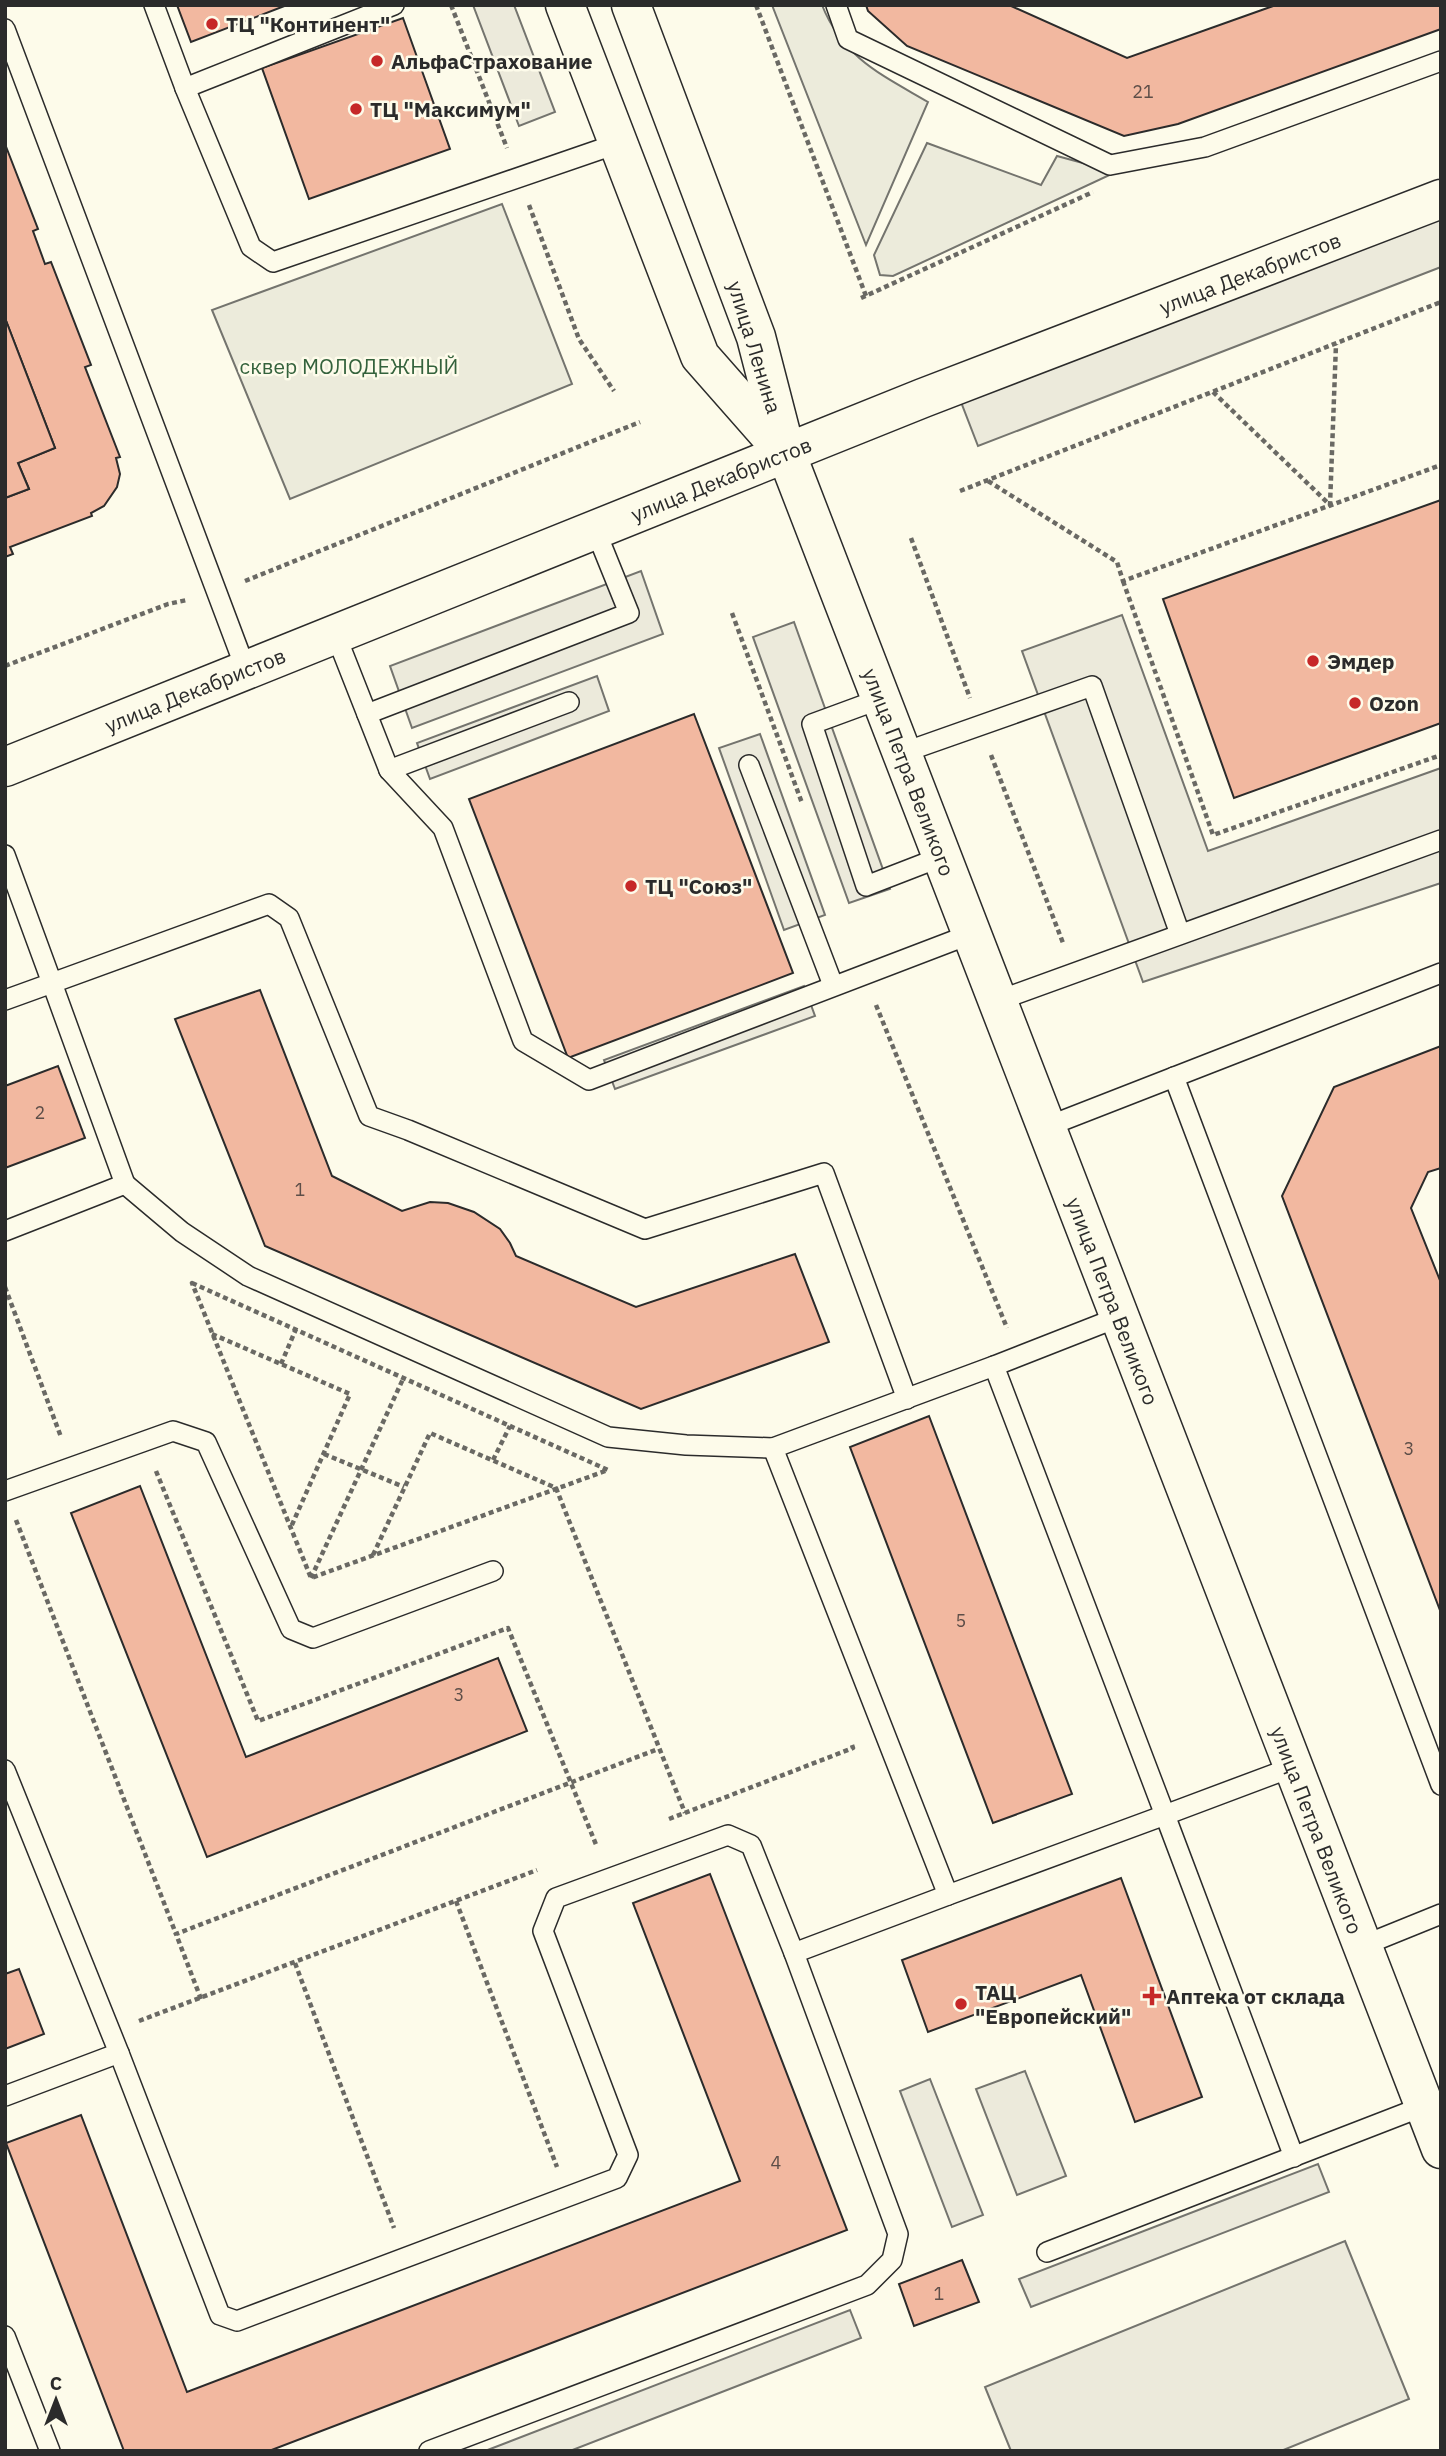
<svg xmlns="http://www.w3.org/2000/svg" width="1446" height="2456" viewBox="0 0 1446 2456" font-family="'IBM Plex Sans',sans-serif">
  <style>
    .green { fill: #ecebdb; stroke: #74746e; stroke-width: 2 }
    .parking { fill: #eceadb; stroke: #74746e; stroke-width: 2 }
    .building { fill: #f2b8a0; stroke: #2b2b2b; stroke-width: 2 }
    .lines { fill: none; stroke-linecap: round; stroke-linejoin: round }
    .lane-casing { stroke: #2b2b2b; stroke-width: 22 }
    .secondary-casing { stroke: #2b2b2b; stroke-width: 41 }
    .path { stroke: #6a6964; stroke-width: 4.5; stroke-dasharray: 5 3.5; stroke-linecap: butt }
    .lane { stroke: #fdfbea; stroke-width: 19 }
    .secondary { stroke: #fdfbea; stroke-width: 38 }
    .poi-dot { fill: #c62828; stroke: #fdfbea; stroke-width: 2.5 }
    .labels { text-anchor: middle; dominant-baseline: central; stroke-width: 5; stroke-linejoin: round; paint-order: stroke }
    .number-label { font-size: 18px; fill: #5d4e48 }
    .poi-label { font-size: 21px; font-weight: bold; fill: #2b2b2b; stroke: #fdfbea; text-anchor: start }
    .street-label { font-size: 21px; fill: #2b2b2b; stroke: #fdfbea }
    .park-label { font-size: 21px; fill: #34623c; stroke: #fdfbea }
  </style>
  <rect width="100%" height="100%" fill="#fdfbea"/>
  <g class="green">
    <path d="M 772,5 L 822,5 C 843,58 882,75 928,102 L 866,245 Z"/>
    <path d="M 927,143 L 1041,185 L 1057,156 L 1116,172 L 893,276 L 880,275 L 874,255 Z"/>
    <path d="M 502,204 L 572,384 L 290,499 L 212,310 Z"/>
  </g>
  <g class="parking">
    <path d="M 473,5 L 514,5 L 555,112 L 519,126 Z"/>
    <path d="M 1441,216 L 1441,267 L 978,446 L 961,402 Z"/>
    <path d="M 641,571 L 663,634 L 412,728 L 390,666 Z"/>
    <path d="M 1122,615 L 1208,851 L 1441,768 L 1441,883 L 1143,982 L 1022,651 Z"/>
    <path d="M 794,622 L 890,889 L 849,903 L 753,637 Z"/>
    <path d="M 597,676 L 609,711 L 430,779 L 417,743 Z"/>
    <path d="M 760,734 L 825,915 L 784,930 L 719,748 Z"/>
    <path d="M 804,986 L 815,1016 L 615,1089 L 604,1060 Z"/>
    <path d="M 1025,2071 L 1066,2176 L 1017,2195 L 976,2089 Z"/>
    <path d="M 930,2079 L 983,2215 L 952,2227 L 900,2091 Z"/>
    <path d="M 1318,2164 L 1329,2192 L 1031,2307 L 1019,2279 Z"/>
    <path d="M 1345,2241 L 1409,2399 L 1281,2451 L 1011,2451 L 985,2387 Z"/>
    <path d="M 850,2310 L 861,2338 L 570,2451 L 485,2451 Z"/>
  </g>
  <g class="building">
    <path d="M 177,5 L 287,5 L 191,42 Z"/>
    <path d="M 866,5 L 1009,5 L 1127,58 L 1276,5 L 1441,5 L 1441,29 L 1178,124 L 1124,136 L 907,46 L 868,11 Z"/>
    <path d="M 403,18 L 450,149 L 309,199 L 262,68 Z"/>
    <path d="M 5,144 L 38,229 L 33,231 L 45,264 L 51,262 L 91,365 L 85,367 L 120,457 L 116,458 L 120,474 L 117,487 L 104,506 L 91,513 L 92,516 L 10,547 L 13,554 L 5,557 L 5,498 L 29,489 L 18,463 L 55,448 L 5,318 Z"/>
    <path d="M 5,318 L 55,448 L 18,463 L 29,489 L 5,498 Z"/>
    <path d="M 1441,500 L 1441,723 L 1234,798 L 1163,599 Z"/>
    <path d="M 694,714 L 793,973 L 568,1058 L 469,799 Z"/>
    <path d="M 260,990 L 332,1176 L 402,1211 L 430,1202 L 448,1203 L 474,1212 L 500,1229 L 510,1243 L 516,1256 L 636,1307 L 795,1254 L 829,1342 L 641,1409 L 265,1246 L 175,1019 Z"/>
    <path d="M 1441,1046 L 1441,1168 L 1428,1172 L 1411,1208 L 1441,1283 L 1441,1613 L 1282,1196 L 1334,1087 Z"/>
    <path d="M 58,1066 L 85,1138 L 5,1168 L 5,1086 Z"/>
    <path d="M 929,1416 L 1072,1794 L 993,1823 L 850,1447 Z"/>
    <path d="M 140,1486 L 246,1757 L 498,1658 L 527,1731 L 207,1857 L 71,1513 Z"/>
    <path d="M 710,1874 L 847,2230 L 269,2451 L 124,2451 L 6,2143 L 81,2115 L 187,2392 L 740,2181 L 633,1903 Z"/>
    <path d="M 1121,1878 L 1202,2097 L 1135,2122 L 1081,1975 L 928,2032 L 902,1960 Z"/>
    <path d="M 19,1969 L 44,2034 L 5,2049 L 5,1974 Z"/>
    <path d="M 962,2260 L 979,2302 L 914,2326 L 899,2284 Z"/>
  </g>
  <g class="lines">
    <g class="lane-casing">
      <g id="lane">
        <path d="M 154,5 L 185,88 L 251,247 L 273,262 L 619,143"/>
        <path d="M 836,5 L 848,39 L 1110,165 L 1205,147 L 1441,61"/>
        <path d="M 5,29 L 246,670"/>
        <path d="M 185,88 L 394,5"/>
        <path d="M 335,633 L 389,770 L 443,828 L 523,1041 L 589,1080 L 971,934"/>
        <path d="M 880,699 L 812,724 L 866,886 L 941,857"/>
        <path d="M 367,714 L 629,613 L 595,529"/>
        <path d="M 902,753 L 1092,686 L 1180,934"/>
        <path d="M 749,765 L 833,985"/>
        <path d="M 389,770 L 569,702"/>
        <path d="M 5,855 L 52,983 L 269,904 L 289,918 L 369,1116 L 408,1130 L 645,1229 L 824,1173 L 907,1399"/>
        <path d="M 5,1000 L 52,983 L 125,1184 L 5,1231"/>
        <path d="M 997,1001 L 1441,840"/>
        <path d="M 1174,1077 L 1441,1785"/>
        <path d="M 1046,1127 L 1441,973"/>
        <path d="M 125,1184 L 182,1232 L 248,1276 L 608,1437 L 686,1445 L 773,1448"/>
        <path d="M 1119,1317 L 994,1366 L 1165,1815 L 1293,1767"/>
        <path d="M 994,1366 L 773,1448 L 948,1895 L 1165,1815 L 1294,2157"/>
        <path d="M 5,1491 L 173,1431 L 206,1442 L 291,1629 L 313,1638 L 493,1571"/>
        <path d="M 5,1770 L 119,2053 L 220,2315 L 237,2321 L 617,2178 L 628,2155 L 543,1931 L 556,1898 L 728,1835 L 751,1845 L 794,1953 L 898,2234 L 892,2260 L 867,2285 L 429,2451"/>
        <path d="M 1362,1946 L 1441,1914"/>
        <path d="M 794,1953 L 948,1895"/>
        <path d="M 5,2096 L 119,2053"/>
        <path d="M 1047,2252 L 1424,2106"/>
        <path d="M 5,2336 L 50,2451"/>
      </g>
    </g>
    <g class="secondary-casing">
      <g id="secondary">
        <path d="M 565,5 L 700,356 L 781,448"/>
        <path d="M 631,5 L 756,337 L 786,453 L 1441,2149"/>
        <path d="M 5,767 L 923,398 L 1441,199"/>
      </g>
    </g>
    <g class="path">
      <path d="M 451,5 L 507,148"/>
      <path d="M 756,5 L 866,296"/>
      <path d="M 529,205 L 579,339 L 614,391"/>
      <path d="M 861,298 L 1093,192"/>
      <path d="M 1213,392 L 1330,505 L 1336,344"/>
      <path d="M 988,481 L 1117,562 L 1123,581 L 1441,465"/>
      <path d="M 960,491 L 1441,302"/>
      <path d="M 911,538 L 970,698"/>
      <path d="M 245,581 L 640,422"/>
      <path d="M 1123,581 L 1213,835 L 1441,755"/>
      <path d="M 732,613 L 802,803"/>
      <path d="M 5,666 L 168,604 L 187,600"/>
      <path d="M 991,755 L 1063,943"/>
      <path d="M 876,1005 L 1007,1328"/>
      <path d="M 192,1283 L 608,1470 L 311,1578 Z"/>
      <path d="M 5,1287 L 61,1437"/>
      <path d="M 212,1334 L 350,1394 L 291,1527"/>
      <path d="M 281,1364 L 296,1329"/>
      <path d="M 324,1454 L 404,1487"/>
      <path d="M 493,1460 L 510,1426"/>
      <path d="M 156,1471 L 258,1721 L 508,1628 L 597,1847"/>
      <path d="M 16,1520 L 176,1934"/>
      <path d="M 373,1555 L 430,1433 L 556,1488 L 685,1813"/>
      <path d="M 311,1578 L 403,1379"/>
      <path d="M 669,1819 L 853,1748 L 852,1745"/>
      <path d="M 456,1901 L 557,2167"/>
      <path d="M 295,1963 L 394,2228"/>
      <path d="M 201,1999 L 176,1934 L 658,1749"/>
      <path d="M 139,2021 L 537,1870"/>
    </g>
    <use href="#lane" class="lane"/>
    <use href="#secondary" class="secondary"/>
  </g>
  <g class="poi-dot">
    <circle cx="212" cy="24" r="7"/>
    <circle cx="377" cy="61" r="7"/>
    <circle cx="356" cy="109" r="7"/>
    <circle cx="1313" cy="661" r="7"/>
    <circle cx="1355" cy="703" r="7"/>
    <circle cx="631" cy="886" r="7"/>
    <path d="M1148.5 1985.5h7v7h7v7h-7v7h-7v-7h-7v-7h7z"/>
    <circle cx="961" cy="2004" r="7"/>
  </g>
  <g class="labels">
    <g class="number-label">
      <text x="1143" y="91">21</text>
      <text x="40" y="1112">2</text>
      <text x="300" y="1189">1</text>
      <text x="1409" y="1448">3</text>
      <text x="961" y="1620">5</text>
      <text x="459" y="1694">3</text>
      <text x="776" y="2162">4</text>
      <text x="939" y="2293">1</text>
    </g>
    <g class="poi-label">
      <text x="226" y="24">ТЦ "Континент"</text>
      <text x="391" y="61">АльфаСтрахование</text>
      <text x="370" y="109">ТЦ "Максимум"</text>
      <text x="1327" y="661">Эмдер</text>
      <text x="1369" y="703">Ozon</text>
      <text x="645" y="886">ТЦ "Союз"</text>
      <text x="975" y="1992">ТАЦ<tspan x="975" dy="24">"Европейский"</tspan></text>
      <text x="1166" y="1996">Аптека от склада</text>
    </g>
    <g class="street-label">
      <text transform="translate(1250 273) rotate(-21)">улица Декабристов</text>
      <text transform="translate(755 347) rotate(73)">улица Ленина</text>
      <text transform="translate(721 479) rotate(-22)">улица Декабристов</text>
      <text transform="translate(195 690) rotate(-22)">улица Декабристов</text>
      <text transform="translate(909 772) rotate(69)">улица Петра Великого</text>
      <text transform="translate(1113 1301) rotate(69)">улица Петра Великого</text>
      <text transform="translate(1317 1830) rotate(69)">улица Петра Великого</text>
    </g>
    <g class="park-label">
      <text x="349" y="366">сквер МОЛОДЕЖНЫЙ</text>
    </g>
  </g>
  <rect width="1446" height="2456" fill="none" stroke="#2b2b2b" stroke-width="14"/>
  <g transform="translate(56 2400)" stroke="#fdfbea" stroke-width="5" paint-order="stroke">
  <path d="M0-5L12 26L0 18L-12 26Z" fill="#2b2b2b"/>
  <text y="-10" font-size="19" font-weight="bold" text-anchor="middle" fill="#2b2b2b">С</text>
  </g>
</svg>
